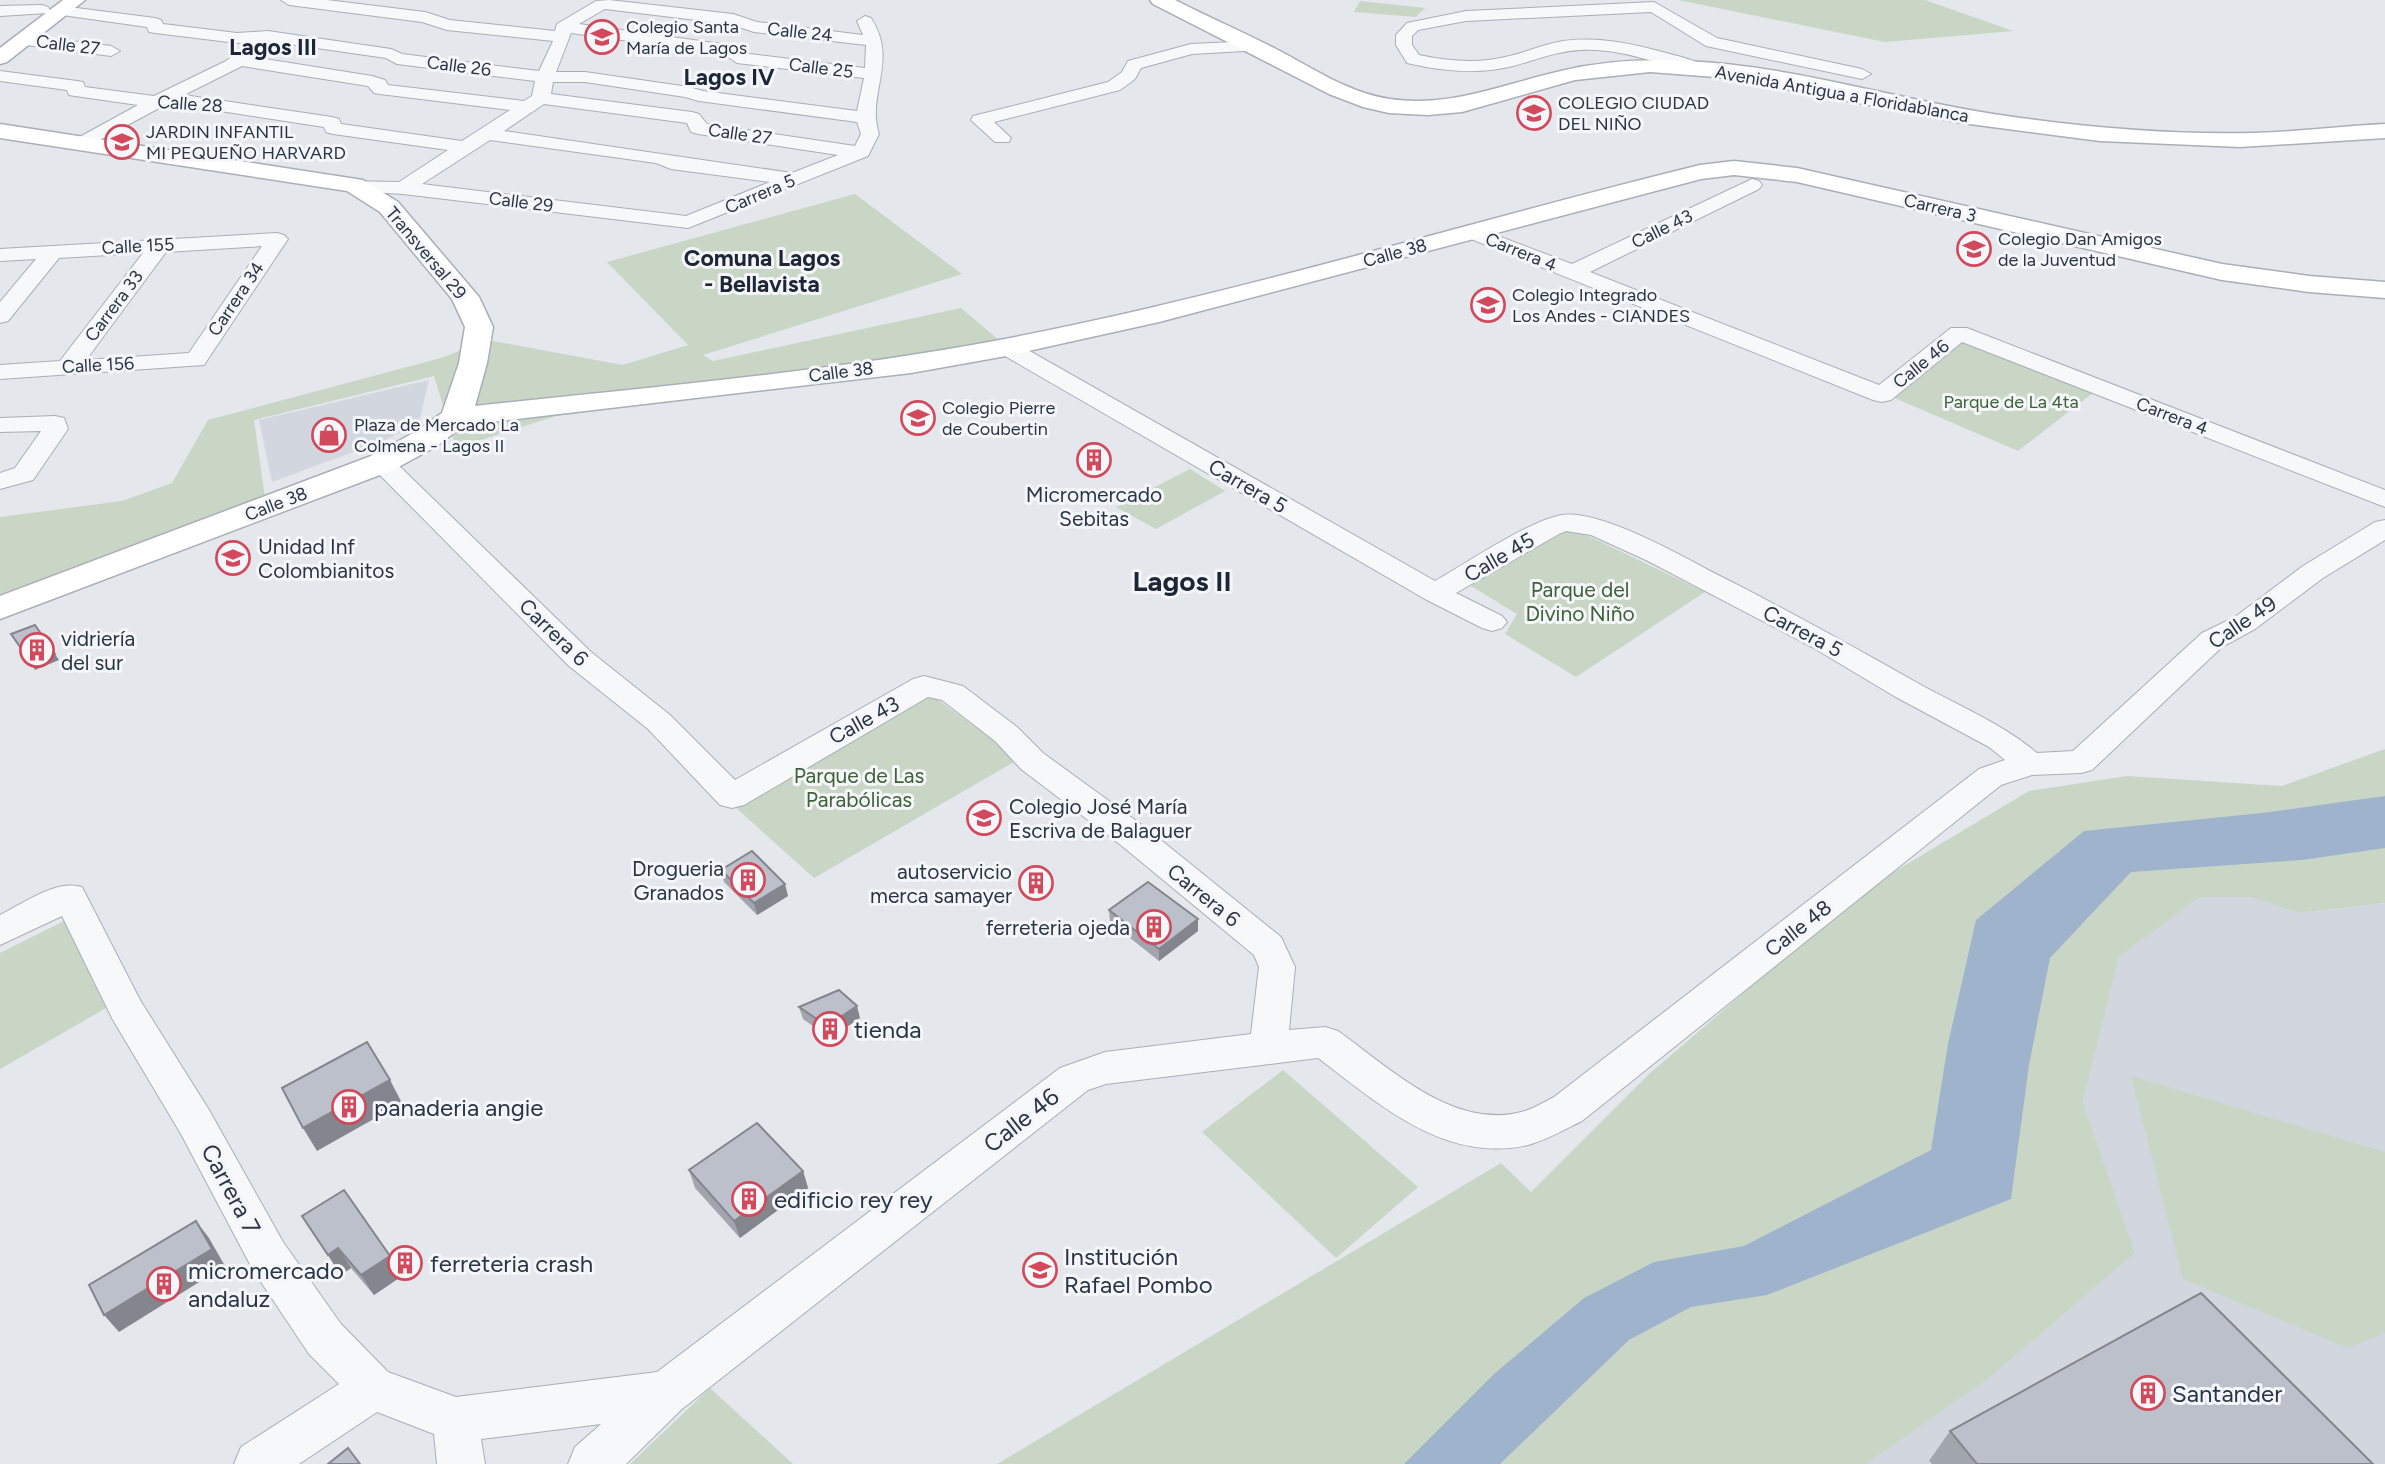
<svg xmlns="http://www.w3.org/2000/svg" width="2385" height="1464" viewBox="0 0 2385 1464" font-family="Figtree,sans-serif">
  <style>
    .built { fill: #d2d6de }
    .green { fill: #c9d6c5 }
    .water { fill: #9fb4cc }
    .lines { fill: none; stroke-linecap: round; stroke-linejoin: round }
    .street-casing { stroke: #a9aeb7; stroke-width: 2 }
    .secondary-casing { stroke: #a9aeb7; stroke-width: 3 }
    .street { fill: #f7f8fa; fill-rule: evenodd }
    .secondary { fill: #fff; fill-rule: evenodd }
    .wall { fill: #a1a5ae }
    .shaded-wall { fill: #83868d }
    .building { fill: #bbc0ca; stroke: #83868d; stroke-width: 2 }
    .labels { text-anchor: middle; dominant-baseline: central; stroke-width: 6; stroke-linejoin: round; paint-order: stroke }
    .far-poi-label { font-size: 18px; fill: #2b3445; stroke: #f4f6f9; text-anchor: start }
    .far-street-label { font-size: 18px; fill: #2b3445; stroke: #f4f6f9 }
    .far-park-label { font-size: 18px; fill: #3f6138; stroke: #f4f6f9 }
    .street-label { font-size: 21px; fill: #2b3445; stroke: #f4f6f9 }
    .poi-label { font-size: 21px; fill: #2b3445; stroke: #f4f6f9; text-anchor: start }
    .park-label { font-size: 21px; fill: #3f6138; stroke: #f4f6f9 }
    .far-district-label { font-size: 23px; font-weight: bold; fill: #1d2536; stroke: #f4f6f9 }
    .near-poi-label { font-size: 24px; fill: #2b3445; stroke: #f4f6f9; text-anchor: start }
    .near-street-label { font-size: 24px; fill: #2b3445; stroke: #f4f6f9 }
    .district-label { font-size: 28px; font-weight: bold; fill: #1d2536; stroke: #f4f6f9 }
  </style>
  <rect width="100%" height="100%" fill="#e4e7ec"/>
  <g class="built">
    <path d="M 429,380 L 419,423 L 383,441 L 272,482 L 259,420 Z"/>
    <path d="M 2198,897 L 2253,897 L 2298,913 L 2385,903 L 2385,1464 L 1866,1464 L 1987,1380 L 2135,1253 L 2083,1102 L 2119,957 Z"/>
  </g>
  <g class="green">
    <path d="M 1678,0 L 1925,0 L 2013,31 L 1885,42 Z"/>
    <path d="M 1360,1 L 1425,8 L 1416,17 L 1354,12 Z"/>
    <path d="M 855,194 L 962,274 L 703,355 L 713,361 L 961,308 L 1013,352 L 905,373 L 556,416 L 456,448 L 434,376 L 254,420 L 266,505 L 0,610 L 0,517 L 122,501 L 172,483 L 208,420 L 441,358 L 487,340 L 623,365 L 688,345 L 607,262 Z"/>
    <path d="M 1962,338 L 2098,389 L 2018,451 L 1890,396 Z"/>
    <path d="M 1190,469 L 1225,491 L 1156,529 L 1116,507 Z"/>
    <path d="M 1572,528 L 1705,592 L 1576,677 L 1505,634 L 1517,614 L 1466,583 Z"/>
    <path d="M 930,694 L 1019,759 L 814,878 L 733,805 Z"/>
    <path d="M 2385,749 L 2385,903 L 2298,913 L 2252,897 L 2199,897 L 2119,957 L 2083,1102 L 2135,1253 L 1987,1380 L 1866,1464 L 997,1464 L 1501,1163 L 1531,1192 L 1648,1075 L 1862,891 L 2029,791 L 2127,776 L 2282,786 Z"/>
    <path d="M 64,921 L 106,1008 L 0,1069 L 0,953 Z"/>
    <path d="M 1283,1070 L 1418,1187 L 1336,1258 L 1202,1132 Z"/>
    <path d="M 2131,1076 L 2385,1152 L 2385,1333 L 2348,1348 L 2183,1279 Z"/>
    <path d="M 710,1388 L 793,1464 L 630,1464 Z"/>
  </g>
  <path class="water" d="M 2385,796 L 2385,848 L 2302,860 L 2131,872 L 2050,958 L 2029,1065 L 2011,1199 L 1767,1295 L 1691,1307 L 1629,1340 L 1500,1464 L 1404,1464 L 1494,1374 L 1584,1298 L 1654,1262 L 1744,1246 L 1931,1150 L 1948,1044 L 1976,920 L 2084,831 L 2262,813 Z"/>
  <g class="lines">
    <g class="street-casing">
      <g id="street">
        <path d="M 281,0 L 327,0 L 425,12 L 450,20 L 555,31 L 557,24 L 596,1 L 609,0 L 733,14 L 757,22 L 863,35 L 857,21 L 865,16 L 871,18 C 899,61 866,93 879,134 L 868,156 L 688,228 L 403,194 L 354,191 L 347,189 L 344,185 L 347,181 L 399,182 L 448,150 L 333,134 L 326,132 L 324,127 L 174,104 L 161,107 L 83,149 L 74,143 L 76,139 L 138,105 L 75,96 L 69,95 L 67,90 L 0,81 L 0,71 L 77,81 L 83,82 L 85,87 L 154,96 L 226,61 L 251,42 L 237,43 L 155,33 L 149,32 L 147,27 L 55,14 L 53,11 L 55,8 L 61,6 L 155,18 L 161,20 L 163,24 L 237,33 L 268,31 L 391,49 L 402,54 L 539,71 L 553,41 L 447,30 L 422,22 L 289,5 ZM 605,9 L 730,24 L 754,32 L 866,45 L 865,68 L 742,53 L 729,45 L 579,24 ZM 571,33 L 724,54 L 737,63 L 864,78 L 857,111 L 703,91 L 689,87 L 585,72 L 556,72 ZM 268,41 L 386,58 L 397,64 L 535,81 L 532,96 L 524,101 L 388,85 L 385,80 L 372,76 L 253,57 L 264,46 L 259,42 ZM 242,66 L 368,86 L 374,93 L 380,94 L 510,110 L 462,141 L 341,124 L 339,119 L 332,117 L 184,95 ZM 553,82 L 585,82 L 685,97 L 699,101 L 857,122 L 861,134 L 855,146 L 707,124 L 699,114 L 692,112 L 551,94 ZM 544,104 L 687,123 L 691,132 L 698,134 L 838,155 L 792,173 L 504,131 ZM 490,140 L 656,163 L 671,169 L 770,182 L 686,216 L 422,184 Z"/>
        <path d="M 1654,2 L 1717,38 L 1862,69 L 1871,74 L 1862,79 L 1706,46 L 1651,12 L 1466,21 L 1418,30 L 1412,36 L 1412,45 L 1419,55 C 1447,61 1477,64 1505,57 C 1525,53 1543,44 1563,41 C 1599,36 1635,44 1670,54 C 1681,57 1697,60 1705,68 L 1702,72 L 1696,73 C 1657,64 1622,48 1581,50 C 1557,51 1536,60 1513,66 C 1478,75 1441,71 1407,63 L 1396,45 L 1396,35 L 1407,23 L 1466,11 Z"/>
        <path d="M 42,5 L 48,7 L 50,10 L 48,13 L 0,16 L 0,6 Z"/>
        <path d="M 24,35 L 111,46 L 120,51 L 111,56 L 18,44 L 16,40 L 18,36 Z"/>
        <path d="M 1256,41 L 1264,46 L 1262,50 L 1192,54 L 1141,68 L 1135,79 L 1120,90 L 994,122 L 1011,138 L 1009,142 L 995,142 L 971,120 L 973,116 L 1108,82 L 1122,72 L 1128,61 L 1191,44 Z"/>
        <path d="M 1752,179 L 1759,181 L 1762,185 L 1759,189 L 1590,272 L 1879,385 L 1951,328 L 1967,328 L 2385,490 L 2385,507 L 1962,342 L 1891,400 L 1882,402 L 1873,400 L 1466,237 L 1463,233 L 1466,229 L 1480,229 L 1572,264 Z"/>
        <path d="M 277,233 L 284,235 L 288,239 L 204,365 L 0,379 L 0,365 L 60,361 L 143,253 L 59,258 L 8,321 L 0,323 L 0,302 L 36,259 L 0,261 L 0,249 ZM 262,246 L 189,353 L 86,360 L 166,252 Z"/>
        <path d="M 1006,340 L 1014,342 L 1435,581 C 1465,564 1530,520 1562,515 C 1601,510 1678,554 1714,573 C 1782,607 1848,644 1914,681 C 1956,705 2000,722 2037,753 L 2073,751 L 2202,633 L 2235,617 L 2303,566 L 2375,522 L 2385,520 L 2385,540 L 2323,578 L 2255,629 L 2222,647 L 2092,770 L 2081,773 L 2032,775 L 2001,785 L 1582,1121 C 1565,1129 1547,1140 1528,1145 C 1445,1164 1379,1104 1318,1058 L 1106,1084 L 1088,1090 L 682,1409 L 626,1464 L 568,1464 L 575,1447 L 601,1424 L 481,1439 L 485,1464 L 437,1464 L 434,1434 L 377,1412 L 299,1464 L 234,1464 L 241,1447 L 339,1384 L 309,1354 L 253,1270 L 181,1134 L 113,1020 L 62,916 L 0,945 L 0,915 C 24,903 56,879 82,887 L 140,1000 L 209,1110 L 283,1242 L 341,1324 L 388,1372 L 456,1397 L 657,1372 L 1060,1068 L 1105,1052 L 1251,1034 L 1259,967 L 1254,955 L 1122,846 L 1021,769 L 995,741 L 942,700 L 928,697 L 744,805 L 732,808 L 720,805 L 648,729 L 569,666 L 373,468 L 369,463 L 373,458 L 382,455 L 391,458 L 591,652 L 670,715 L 735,780 L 913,679 L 924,676 L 963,686 L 1017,727 L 1043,753 L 1146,828 L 1281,937 L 1295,967 L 1289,1030 L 1325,1027 L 1338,1031 C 1390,1068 1455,1132 1525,1111 C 1535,1108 1544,1102 1554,1097 L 1979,769 L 2005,760 L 1989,747 L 1894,696 L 1812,647 L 1648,561 L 1591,535 L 1566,531 L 1559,534 L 1456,593 L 1502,616 L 1507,622 L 1502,628 L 1492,631 L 1482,628 L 1425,599 L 998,352 L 994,347 L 998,342 Z"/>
        <path d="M 55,416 L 64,418 L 68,429 L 33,480 L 0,489 L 0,473 L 15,468 L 41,431 L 0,432 L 0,418 Z"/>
      </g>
    </g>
    <g class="secondary-casing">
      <g id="secondary">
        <path d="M 63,0 L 85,0 L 7,62 L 0,64 L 0,48 Z"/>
        <path d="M 1150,0 L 1175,0 C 1208,17 1243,32 1276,49 C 1313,68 1348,93 1390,99 C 1451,108 1503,84 1561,71 C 1602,61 1643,59 1685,61 C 1788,65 1890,98 1993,114 C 2079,127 2167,135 2254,133 C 2298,132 2341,126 2385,124 L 2385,138 L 2240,147 L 2100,141 L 1962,123 L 1729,78 L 1650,72 L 1575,80 L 1462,112 L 1428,115 L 1389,113 L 1363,107 L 1329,94 L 1153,4 Z"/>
        <path d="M 0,124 L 363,180 L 398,202 L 479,297 L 493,327 L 487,363 L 475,406 C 651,387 830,372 1005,339 C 1239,294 1468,222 1700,165 L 1734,161 L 1797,168 L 2222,264 L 2309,276 L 2385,282 L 2385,298 L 2309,292 L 2222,280 L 1797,182 L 1734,175 L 1701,179 L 1159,322 L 1006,356 L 911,373 L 464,425 L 437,446 L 393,470 L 0,619 L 0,596 L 371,456 L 415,432 L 442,413 L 459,363 L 465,327 L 452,299 L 380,212 L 347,191 L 0,138 Z"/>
      </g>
    </g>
    <use href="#street" class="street"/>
    <use href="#secondary" class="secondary"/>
  </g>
  <g class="wall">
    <path d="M 721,870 L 788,896 L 757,915 L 724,882 Z"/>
    <path d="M 1109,910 L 1198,931 L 1159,961 L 1110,922 Z"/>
    <path d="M 799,1007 L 860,1018 L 830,1038 L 803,1019 Z"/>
    <path d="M 689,1170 L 803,1171 L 808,1188 L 740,1238 L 695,1188 Z"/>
    <path d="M 302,1216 L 402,1276 L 374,1295 L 351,1268 L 341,1275 Z"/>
    <path d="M 1950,1431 L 2373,1464 L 1932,1464 L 1929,1461 Z"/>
  </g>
  <g class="shaded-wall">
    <path d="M 55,654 L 59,660 L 35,670 L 32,664 Z"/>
    <path d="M 785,884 L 788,896 L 757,915 L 754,903 Z"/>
    <path d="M 1198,919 L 1198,931 L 1159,961 L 1159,949 Z"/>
    <path d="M 857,1006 L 860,1018 L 830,1038 L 827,1026 Z"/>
    <path d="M 390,1080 L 402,1103 L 317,1151 L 303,1128 Z"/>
    <path d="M 803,1171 L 808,1188 L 740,1238 L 734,1221 Z"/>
    <path d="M 196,1221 L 209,1238 L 225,1266 L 119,1332 L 104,1315 Z"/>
    <path d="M 338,1248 L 351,1268 L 341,1275 L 328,1255 Z"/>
    <path d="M 390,1256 L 402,1276 L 374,1295 L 361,1275 Z"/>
  </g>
  <g class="building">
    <path d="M 35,625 L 55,654 L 32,664 L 11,634 Z"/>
    <path d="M 752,851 L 785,884 L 754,903 L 721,870 Z"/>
    <path d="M 1148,882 L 1198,919 L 1159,949 L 1109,910 Z"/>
    <path d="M 839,990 L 857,1006 L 827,1026 L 799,1007 Z"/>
    <path d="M 367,1042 L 390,1080 L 303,1128 L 282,1088 Z"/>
    <path d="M 757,1123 L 803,1171 L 734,1221 L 689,1170 Z"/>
    <path d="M 344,1190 L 390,1256 L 361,1275 L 338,1248 L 328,1255 L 302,1216 Z"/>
    <path d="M 196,1221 L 212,1249 L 104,1315 L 89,1285 Z"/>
    <path d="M 2201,1293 L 2373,1464 L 1977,1464 L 1950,1431 Z"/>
    <path d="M 348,1448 L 360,1464 L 328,1464 Z"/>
  </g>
  <defs>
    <g id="school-ring" transform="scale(1.75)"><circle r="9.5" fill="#f4f6f9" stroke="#d1495b" stroke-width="1.5"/><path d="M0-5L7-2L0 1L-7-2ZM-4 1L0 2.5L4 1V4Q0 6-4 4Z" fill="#d1495b"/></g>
    <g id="shop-ring" transform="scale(1.75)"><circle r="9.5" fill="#f4f6f9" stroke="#d1495b" stroke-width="1.5"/><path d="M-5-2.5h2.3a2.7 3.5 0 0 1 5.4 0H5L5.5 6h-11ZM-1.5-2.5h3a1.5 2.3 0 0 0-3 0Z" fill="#d1495b"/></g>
    <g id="building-ring" transform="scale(1.75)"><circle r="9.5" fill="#f4f6f9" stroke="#d1495b" stroke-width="1.5"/><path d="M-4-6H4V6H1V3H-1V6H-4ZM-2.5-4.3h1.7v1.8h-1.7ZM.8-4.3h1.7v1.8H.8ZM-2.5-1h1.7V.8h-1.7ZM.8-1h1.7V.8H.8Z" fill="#d1495b"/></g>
  </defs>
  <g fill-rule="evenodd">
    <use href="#school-ring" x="602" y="37"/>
    <use href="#school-ring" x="1534" y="113"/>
    <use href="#school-ring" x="122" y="142"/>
    <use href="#school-ring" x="1974" y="249"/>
    <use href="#school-ring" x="1488" y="305"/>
    <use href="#school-ring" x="918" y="418"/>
    <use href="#shop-ring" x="329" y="435"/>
    <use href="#building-ring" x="1094" y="460"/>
    <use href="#school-ring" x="233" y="558"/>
    <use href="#building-ring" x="37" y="650"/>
    <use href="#school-ring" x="984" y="818"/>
    <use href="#building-ring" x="748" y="880"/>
    <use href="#building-ring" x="1036" y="883"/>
    <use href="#building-ring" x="1154" y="927"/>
    <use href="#building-ring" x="830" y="1029"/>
    <use href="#building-ring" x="349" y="1107"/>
    <use href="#building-ring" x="749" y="1199"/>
    <use href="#building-ring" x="405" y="1263"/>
    <use href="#school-ring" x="1040" y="1270"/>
    <use href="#building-ring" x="164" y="1284"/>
    <use href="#building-ring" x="2148" y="1393"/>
  </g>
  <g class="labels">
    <g class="far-poi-label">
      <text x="626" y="27">Colegio Santa<tspan x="626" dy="21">María de Lagos</tspan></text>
      <text x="1558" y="103">COLEGIO CIUDAD<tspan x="1558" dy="21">DEL NIÑO</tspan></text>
      <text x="146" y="132">JARDIN INFANTIL<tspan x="146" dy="21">MI PEQUEÑO HARVARD</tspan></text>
      <text x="1998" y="239">Colegio Dan Amigos<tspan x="1998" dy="21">de la Juventud</tspan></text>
      <text x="1512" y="295">Colegio Integrado<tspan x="1512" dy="21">Los Andes - CIANDES</tspan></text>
      <text x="942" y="408">Colegio Pierre<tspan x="942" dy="21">de Coubertin</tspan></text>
      <text x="354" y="425">Plaza de Mercado La<tspan x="354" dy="21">Colmena - Lagos II</tspan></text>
    </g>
    <g class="far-street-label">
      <text transform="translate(800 32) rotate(6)">Calle 24</text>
      <text transform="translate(68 45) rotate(7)">Calle 27</text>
      <text transform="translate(459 66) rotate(7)">Calle 26</text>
      <text transform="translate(821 68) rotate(7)">Calle 25</text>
      <text transform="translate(1842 94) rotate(10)">Avenida Antigua a Floridablanca</text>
      <text transform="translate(190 104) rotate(4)">Calle 28</text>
      <text transform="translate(740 134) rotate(8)">Calle 27</text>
      <text transform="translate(760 194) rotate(-23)">Carrera 5</text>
      <text transform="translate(521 202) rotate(7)">Calle 29</text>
      <text transform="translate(1940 208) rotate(13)">Carrera 3</text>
      <text transform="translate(1662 229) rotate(-26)">Calle 43</text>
      <text transform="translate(138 246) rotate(-3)">Calle 155</text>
      <text transform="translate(1521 252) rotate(22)">Carrera 4</text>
      <text transform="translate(426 253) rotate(50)">Transversal 29</text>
      <text transform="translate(1395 253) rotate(-15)">Calle 38</text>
      <text transform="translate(236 299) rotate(-56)">Carrera 34</text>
      <text transform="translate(114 306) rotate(-53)">Carrera 33</text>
      <text transform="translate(1921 364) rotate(-39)">Calle 46</text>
      <text transform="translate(98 365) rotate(-3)">Calle 156</text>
      <text transform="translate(841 372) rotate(-7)">Calle 38</text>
      <text transform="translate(2172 416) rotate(21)">Carrera 4</text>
      <text transform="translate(276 504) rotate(-21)">Calle 38</text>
    </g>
    <g class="far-park-label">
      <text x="2011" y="402">Parque de La 4ta</text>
    </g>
    <g class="street-label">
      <text transform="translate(1248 486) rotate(30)">Carrera 5</text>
      <text transform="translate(1499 557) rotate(-30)">Calle 45</text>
      <text transform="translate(2242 622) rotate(-34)">Calle 49</text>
      <text transform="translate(1803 631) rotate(28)">Carrera 5</text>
      <text transform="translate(554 632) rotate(44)">Carrera 6</text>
      <text transform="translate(864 720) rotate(-29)">Calle 43</text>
      <text transform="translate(1204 895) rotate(39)">Carrera 6</text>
      <text transform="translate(1798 928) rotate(-38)">Calle 48</text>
    </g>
    <g class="poi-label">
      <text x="1094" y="494" text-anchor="middle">Micromercado<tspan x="1094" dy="24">Sebitas</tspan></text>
      <text x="258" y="546">Unidad Inf<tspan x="258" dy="24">Colombianitos</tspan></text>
      <text x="61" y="638">vidriería<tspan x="61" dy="24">del sur</tspan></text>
      <text x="1009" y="806">Colegio José María<tspan x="1009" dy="24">Escriva de Balaguer</tspan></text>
      <text x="724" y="868" text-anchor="end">Drogueria<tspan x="724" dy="24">Granados</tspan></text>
      <text x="1012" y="871" text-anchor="end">autoservicio<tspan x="1012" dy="24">merca samayer</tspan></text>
      <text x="1130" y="927" text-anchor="end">ferreteria ojeda</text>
    </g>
    <g class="park-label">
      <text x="1580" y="589">Parque del<tspan x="1580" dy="24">Divino Niño</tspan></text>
      <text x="859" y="775">Parque de Las<tspan x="859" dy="24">Parabólicas</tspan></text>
    </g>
    <g class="far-district-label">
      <text x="273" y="47">Lagos III</text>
      <text x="729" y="77">Lagos IV</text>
      <text x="762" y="258">Comuna Lagos<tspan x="762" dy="26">- Bellavista</tspan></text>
    </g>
    <g class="near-poi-label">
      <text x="854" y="1029">tienda</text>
      <text x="374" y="1107">panaderia angie</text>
      <text x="774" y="1199">edificio rey rey</text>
      <text x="1064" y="1256">Institución<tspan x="1064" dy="28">Rafael Pombo</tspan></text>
      <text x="430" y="1263">ferreteria crash</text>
      <text x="188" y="1270">micromercado<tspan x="188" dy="28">andaluz</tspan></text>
      <text x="2172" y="1393">Santander</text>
    </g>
    <g class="near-street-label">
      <text transform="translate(1021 1120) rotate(-38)">Calle 46</text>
      <text transform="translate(231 1189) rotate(62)">Carrera 7</text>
    </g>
    <g class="district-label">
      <text x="1182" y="581">Lagos II</text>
    </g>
  </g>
</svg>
